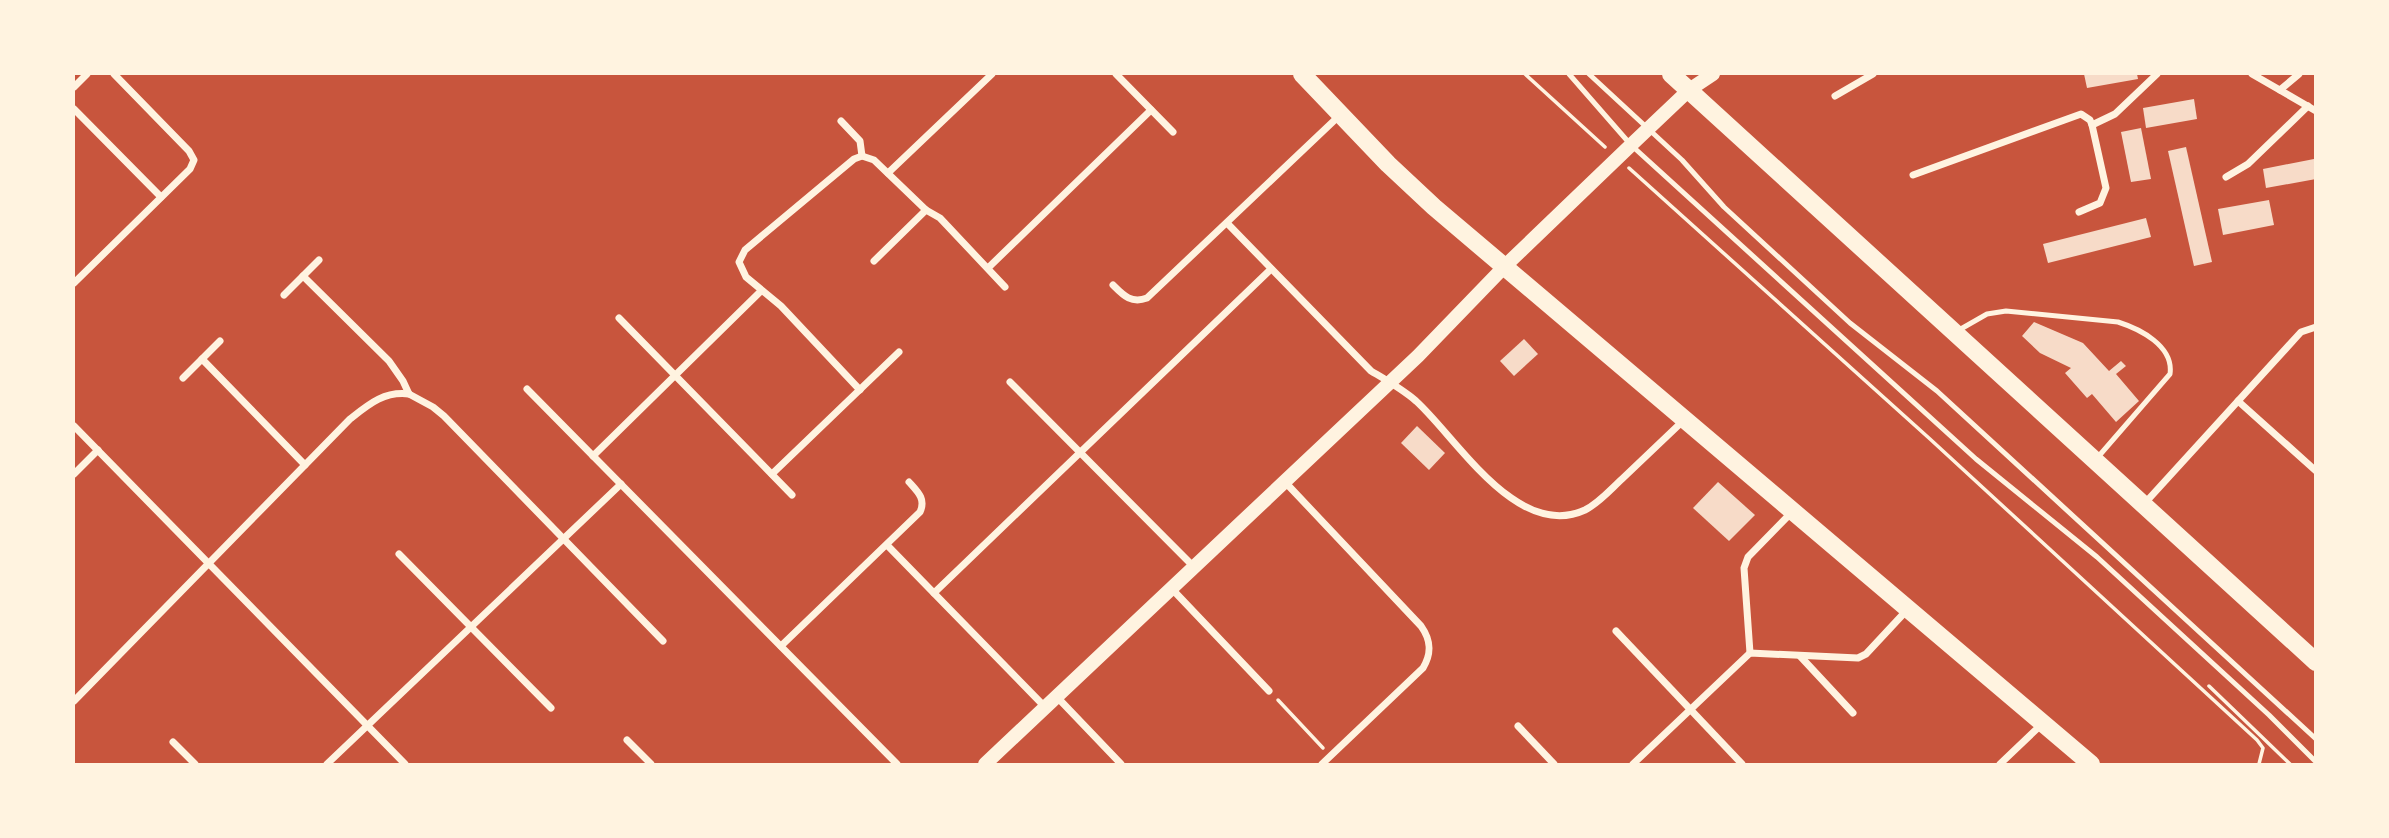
<svg xmlns="http://www.w3.org/2000/svg" width="2389" height="838" viewBox="0 0 2389 838" font-family="'DM Sans',sans-serif">
  <style>
    .building { fill: #f7dbc8 }
    .lines { fill: none; stroke-linecap: round; stroke-linejoin: round }
    .path { stroke: #fff3e0; stroke-width: 3.5 }
    .service { stroke: #fff3e0; stroke-width: 5 }
    .minor { stroke: #fff3e0; stroke-width: 7 }
    .secondary { stroke: #fff3e0; stroke-width: 14 }
    .primary { stroke: #fff3e0; stroke-width: 18 }
  </style>
  <rect width="100%" height="100%" fill="#c8553d"/>
  <g class="building">
    <path d="M 2084,74 L 2137,74 L 2138,79 L 2087,88 Z"/>
    <path d="M 2194,99 L 2197,119 L 2146,128 L 2143,108 Z"/>
    <path d="M 2141,128 L 2151,179 L 2131,182 L 2121,132 Z"/>
    <path d="M 2186,147 L 2212,262 L 2194,266 L 2168,151 Z"/>
    <path d="M 2314,159 L 2316,179 L 2266,188 L 2263,169 Z"/>
    <path d="M 2269,200 L 2274,225 L 2223,235 L 2218,209 Z"/>
    <path d="M 2146,218 L 2151,237 L 2048,263 L 2043,244 Z"/>
    <path d="M 2034,322 L 2083,343 L 2109,371 L 2121,361 L 2126,366 L 2116,374 L 2139,401 L 2116,422 L 2092,394 L 2087,398 L 2065,373 L 2071,368 L 2040,353 L 2022,336 Z"/>
    <path d="M 1524,339 L 1538,354 L 1514,376 L 1500,361 Z"/>
    <path d="M 1417,426 L 1445,453 L 1429,470 L 1401,443 Z"/>
    <path d="M 1718,482 L 1755,515 L 1729,541 L 1693,508 Z"/>
  </g>
  <g class="lines">
    <g class="path">
      <path d="M 1525,74 L 1605,147"/>
      <path d="M 1629,168 L 1930,439 L 2257,740 L 2263,748 L 2259,764"/>
      <path d="M 2209,686 L 2290,764"/>
      <path d="M 1278,700 L 1323,748"/>
    </g>
    <g class="service">
      <path d="M 1569,74 L 1631,145 L 1976,459 L 2097,557 L 2269,715 L 2316,762"/>
      <path d="M 1589,74 L 1682,160 L 1724,207 L 1850,323 L 1937,391 L 2316,739"/>
      <path d="M 1959,330 L 1987,314 L 2006,311 L 2118,322 C 2140,329 2174,346 2170,374 L 2098,457"/>
    </g>
    <g class="minor">
      <path d="M 1116,74 L 1173,132"/>
      <path d="M 2252,74 L 2316,111"/>
      <path d="M 74,87 L 87,74"/>
      <path d="M 2280,90 L 2299,74"/>
      <path d="M 1835,96 L 1873,74"/>
      <path d="M 74,109 L 161,197"/>
      <path d="M 841,121 L 860,141 L 862,156"/>
      <path d="M 2092,125 L 2115,114 L 2157,74"/>
      <path d="M 888,173 L 992,74"/>
      <path d="M 1913,175 L 2081,114 L 2090,120 L 2092,125 L 2106,188 L 2100,203 L 2079,212"/>
      <path d="M 2226,177 L 2248,164 L 2308,106"/>
      <path d="M 1227,223 L 1371,371 C 1386,380 1402,389 1416,401 C 1457,438 1517,541 1585,510 C 1599,503 1610,490 1622,479 C 1642,460 1663,440 1684,420"/>
      <path d="M 874,261 L 926,210"/>
      <path d="M 988,268 L 1151,110"/>
      <path d="M 303,276 L 389,361 L 403,381 L 409,394 L 433,407 L 444,416 L 663,641"/>
      <path d="M 74,283 L 190,169 L 194,160 L 189,151 L 114,74"/>
      <path d="M 1113,285 C 1123,295 1131,304 1147,298 L 1340,115"/>
      <path d="M 284,295 L 319,260"/>
      <path d="M 619,318 L 792,495"/>
      <path d="M 202,359 L 305,465"/>
      <path d="M 183,378 L 220,341"/>
      <path d="M 1010,382 L 1194,567"/>
      <path d="M 527,389 L 897,764"/>
      <path d="M 860,390 L 781,306 L 746,277 L 739,262 L 745,250 L 854,159 L 862,156 L 874,160 L 926,210 L 940,218 L 1005,287"/>
      <path d="M 2238,401 L 2316,471"/>
      <path d="M 74,426 L 405,764"/>
      <path d="M 593,456 L 761,291"/>
      <path d="M 74,474 L 98,450"/>
      <path d="M 772,474 L 899,352"/>
      <path d="M 1285,482 L 1421,626 C 1431,640 1432,653 1423,668 L 1322,764"/>
      <path d="M 2145,503 L 2301,332 L 2316,327"/>
      <path d="M 887,545 L 1045,707"/>
      <path d="M 399,554 L 551,708"/>
      <path d="M 1172,589 L 1269,691"/>
      <path d="M 934,593 L 1271,269"/>
      <path d="M 1616,631 L 1742,764"/>
      <path d="M 781,646 L 920,512 C 926,499 918,492 909,482"/>
      <path d="M 1750,653 L 1744,568 L 1748,557 L 1792,512"/>
      <path d="M 1800,656 L 1853,713"/>
      <path d="M 1057,697 L 1121,764"/>
      <path d="M 74,701 L 350,419 C 369,404 384,391 409,394"/>
      <path d="M 1518,726 L 1554,764"/>
      <path d="M 627,740 L 651,764"/>
      <path d="M 173,742 L 195,764"/>
      <path d="M 327,764 L 621,484"/>
      <path d="M 1633,764 L 1750,653 L 1858,658 L 1866,654 L 1907,610"/>
      <path d="M 2000,764 L 2042,724"/>
    </g>
    <path class="secondary" d="M 985,764 L 1418,356 L 1505,266 L 1631,145 L 1689,90 L 1713,74"/>
    <g class="primary">
      <path d="M 1302,74 L 1388,164 L 1434,207 L 2091,764"/>
      <path d="M 1671,74 L 2316,662"/>
    </g>
  </g>
  <rect width="2389" height="838" fill="none" stroke="#fff3e0" stroke-width="150"/>
</svg>
